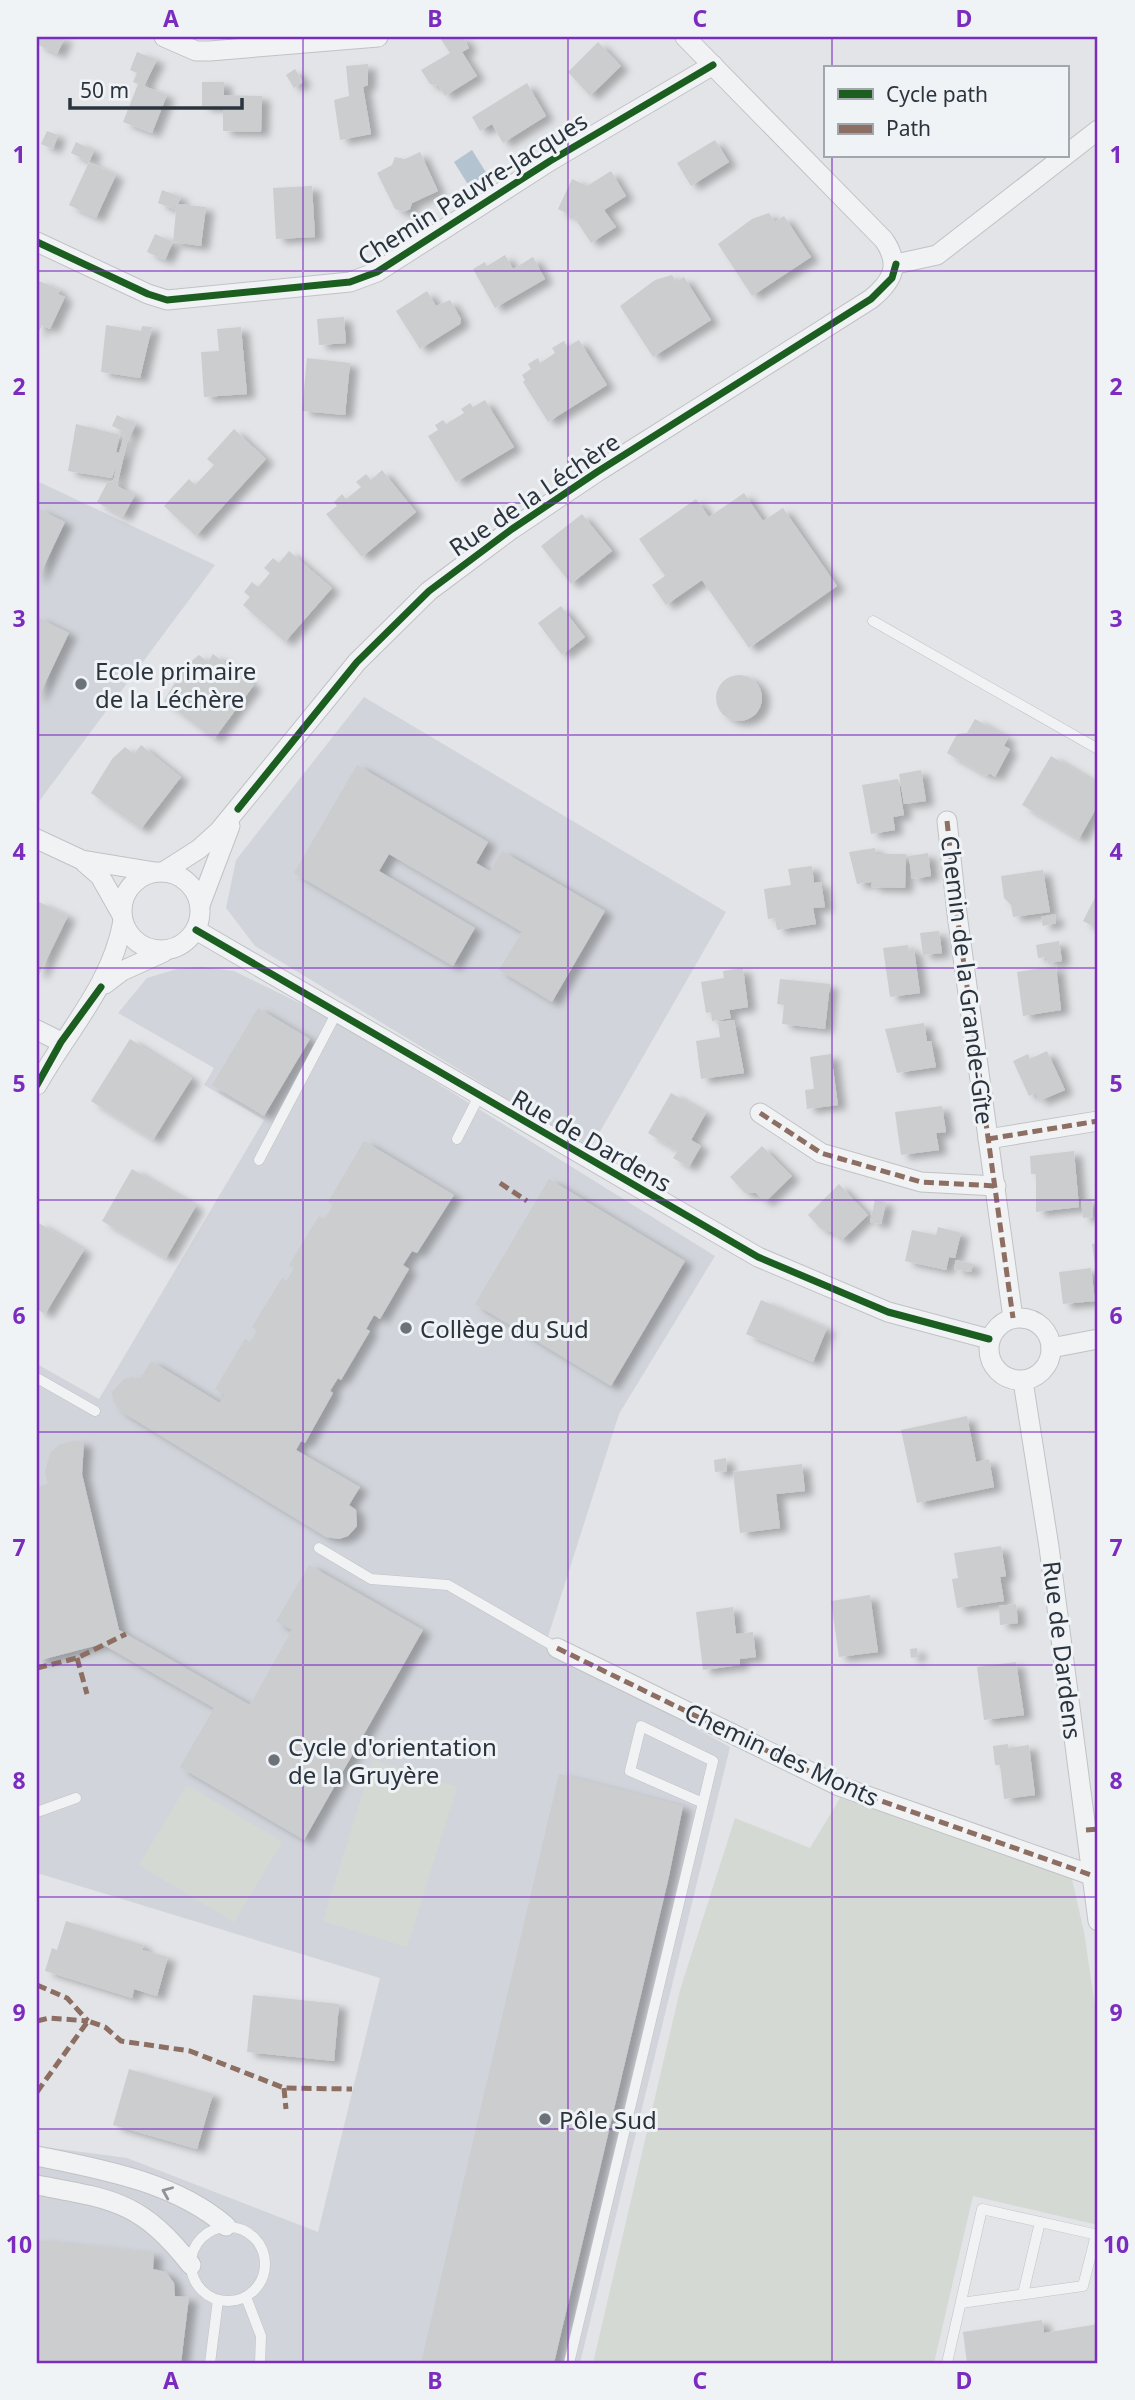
<svg xmlns="http://www.w3.org/2000/svg" width="1135" height="2400" viewBox="0 0 1135 2400" font-family="'Noto Sans',sans-serif">
  <style>
    .built { fill: #d1d4da }
    .green { fill: #d4dad3 }
    .water { fill: #b3c3cf }
    .building { fill: #cbcdcf; filter: url(#shadow) }
    .lines { fill: none; stroke-linecap: round; stroke-linejoin: round }
    .lane-casing { stroke: #c1c2c5; stroke-width: 11 }
    .street-casing { stroke: #c1c2c5; stroke-width: 21 }
    .lane { stroke: #f1f2f4; stroke-width: 10 }
    .street { stroke: #f1f2f4; stroke-width: 19 }
    .quiet { stroke: #8d6e63; stroke-width: 5; stroke-dasharray: 10 5; stroke-linecap: butt }
    .cycleway-casing { stroke: #f0f3f6; stroke-width: 11 }
    .cycleway { stroke: #1b5e20; stroke-width: 7 }
    .oneway { stroke: #8e9399 }
    .grid { fill: none; stroke: #7b2cbf; stroke-width: 2; stroke-opacity: 0.55 }
    .poi-dot { fill: #6b7279; stroke: #f0f3f6; stroke-width: 2.5 }
    .labels { text-anchor: middle; dominant-baseline: central; stroke-width: 6; stroke-linejoin: round; paint-order: stroke }
    .street-label { font-size: 24px; fill: #2b343e; stroke: #f0f3f6 }
    .poi-label { font-size: 24px; fill: #2b343e; stroke: #f0f3f6; text-anchor: start }
    .neatline { fill: none; stroke: #7b2cbf; stroke-width: 2.5 }
    .grid-label { font-size: 23px; text-anchor: middle; font-weight: bold; fill: #7b2cbf }
  </style>
  <defs>
    <filter id="shadow"><feDropShadow dx="8" dy="4.5" stdDeviation="3.5" flood-color="#0004"/></filter>
  </defs>
  <rect width="100%" height="100%" fill="#e2e4e7"/>
  <g class="built">
    <path d="M 37,481 L 215,565 L 37,804 Z"/>
    <path d="M 364,697 L 726,912 L 590,1149 L 255,946 L 226,908 L 236,860 Z"/>
    <path d="M 202,967 L 234,971 L 342,1024 L 715,1256 L 619,1414 L 545,1646 L 730,1747 L 580,2363 L 37,2363 L 37,2146 L 127,2158 L 318,2232 L 380,1978 L 37,1873 L 37,1364 L 99,1399 L 264,1120 L 204,1085 L 214,1068 L 118,1013 L 147,978 L 177,969 Z"/>
  </g>
  <g class="green">
    <path d="M 373,1760 L 457,1787 L 407,1947 L 323,1921 Z"/>
    <path d="M 187,1785 L 282,1842 L 234,1922 L 139,1865 Z"/>
    <path d="M 840,1798 L 1071,1875 L 1084,1932 L 1098,2026 L 1098,2225 L 973,2196 L 934,2363 L 593,2363 L 680,1990 L 735,1818 L 810,1848 Z"/>
  </g>
  <path class="water" d="M 472,150 L 487,174 L 469,186 L 454,162 Z"/>
  <g class="building">
    <path d="M 37,37 L 65,37 L 57,54 L 37,44 Z"/>
    <path d="M 463,37 L 469,48 L 462,52 L 477,76 L 445,96 L 439,86 L 430,84 L 421,70 L 450,53 L 440,38 Z"/>
    <path d="M 598,42 L 621,66 L 590,96 L 568,72 Z"/>
    <path d="M 137,52 L 157,60 L 144,86 L 167,95 L 152,133 L 123,122 L 138,84 L 133,82 L 137,73 L 130,70 Z"/>
    <path d="M 368,64 L 368,85 L 363,87 L 371,134 L 340,140 L 334,100 L 349,96 L 346,66 Z"/>
    <path d="M 295,69 L 303,82 L 294,88 L 286,75 Z"/>
    <path d="M 202,82 L 224,82 L 224,95 L 262,96 L 261,132 L 223,131 L 223,107 L 202,106 Z"/>
    <path d="M 527,83 L 546,116 L 503,143 L 492,124 L 480,131 L 472,117 Z"/>
    <path d="M 47,131 L 58,135 L 53,149 L 41,144 Z"/>
    <path d="M 715,140 L 729,162 L 691,186 L 677,163 Z"/>
    <path d="M 76,142 L 94,151 L 89,162 L 71,153 Z"/>
    <path d="M 420,152 L 438,191 L 412,203 L 410,209 L 403,212 L 395,209 L 377,173 L 392,165 L 395,157 L 405,159 Z"/>
    <path d="M 89,162 L 116,175 L 96,218 L 69,205 Z"/>
    <path d="M 611,171 L 626,196 L 604,210 L 616,227 L 591,243 L 574,217 L 558,209 L 572,179 L 587,186 Z"/>
    <path d="M 312,186 L 315,237 L 276,239 L 273,188 Z"/>
    <path d="M 162,190 L 181,197 L 178,204 L 206,207 L 201,246 L 173,242 L 176,210 L 158,203 Z"/>
    <path d="M 769,213 L 775,222 L 784,216 L 811,257 L 752,296 L 718,244 L 752,219 Z"/>
    <path d="M 155,234 L 173,242 L 165,260 L 147,252 Z"/>
    <path d="M 505,255 L 513,269 L 533,257 L 545,279 L 495,308 L 473,269 L 485,262 L 487,266 Z"/>
    <path d="M 672,275 L 676,282 L 684,277 L 711,320 L 653,357 L 620,306 L 655,280 Z"/>
    <path d="M 37,280 L 60,290 L 58,294 L 65,297 L 50,329 L 42,325 L 37,336 Z"/>
    <path d="M 427,291 L 436,306 L 450,300 L 461,319 L 460,324 L 420,349 L 396,311 Z"/>
    <path d="M 344,317 L 346,343 L 319,345 L 317,319 Z"/>
    <path d="M 106,325 L 141,331 L 142,326 L 152,327 L 140,378 L 101,372 Z"/>
    <path d="M 241,327 L 247,394 L 204,397 L 201,352 L 219,351 L 217,329 Z"/>
    <path d="M 579,340 L 607,385 L 548,422 L 523,382 L 525,380 L 522,375 L 531,369 L 528,364 L 538,358 L 540,363 L 555,353 L 552,348 L 564,341 L 567,347 Z"/>
    <path d="M 307,358 L 350,363 L 345,415 L 302,411 Z"/>
    <path d="M 485,400 L 514,447 L 456,482 L 428,436 L 438,430 L 435,425 L 443,420 L 446,424 L 464,413 L 461,409 L 470,403 L 473,407 Z"/>
    <path d="M 117,415 L 136,424 L 127,443 L 117,486 L 135,495 L 123,517 L 97,502 L 108,481 L 112,482 L 114,478 L 116,467 L 112,478 L 68,471 L 76,424 L 120,435 L 116,452 L 119,453 L 125,432 L 112,426 Z"/>
    <path d="M 234,429 L 266,459 L 196,536 L 164,506 L 189,479 L 195,485 L 214,465 L 207,459 Z"/>
    <path d="M 382,470 L 416,512 L 362,557 L 326,514 L 337,506 L 334,502 L 342,494 L 346,499 L 361,487 L 356,482 L 366,474 L 371,480 Z"/>
    <path d="M 744,493 L 763,521 L 783,508 L 837,586 L 749,648 L 702,580 L 666,605 L 652,585 L 665,576 L 639,539 L 696,499 L 709,517 Z"/>
    <path d="M 37,508 L 65,522 L 37,581 Z"/>
    <path d="M 582,514 L 612,551 L 571,584 L 541,546 Z"/>
    <path d="M 289,551 L 332,588 L 285,642 L 243,605 L 250,597 L 244,592 L 252,582 L 258,587 L 270,573 L 264,568 L 273,558 L 279,563 Z"/>
    <path d="M 561,606 L 585,637 L 562,655 L 538,623 Z"/>
    <path d="M 37,617 L 69,633 L 37,700 Z"/>
    <path d="M 213,654 L 254,685 L 214,739 L 164,701 L 184,667 L 199,655 L 208,662 Z"/>
    <circle cx="739" cy="698" r="23"/>
    <path d="M 975,719 L 1008,738 L 1004,746 L 1010,749 L 995,777 L 989,773 L 987,776 L 947,753 L 957,734 L 967,733 Z"/>
    <path d="M 141,745 L 181,777 L 141,829 L 91,793 L 112,759 L 125,747 L 134,754 Z"/>
    <path d="M 1051,756 L 1098,784 L 1098,805 L 1079,839 L 1022,805 Z"/>
    <path d="M 357,765 L 488,842 L 476,863 L 490,871 L 502,851 L 605,911 L 552,1002 L 499,970 L 522,932 L 389,854 L 379,871 L 475,928 L 453,966 L 294,873 Z"/>
    <path d="M 921,770 L 926,801 L 904,804 L 899,774 Z"/>
    <path d="M 898,779 L 904,815 L 893,817 L 895,830 L 871,834 L 862,785 Z"/>
    <path d="M 875,848 L 876,854 L 906,854 L 905,888 L 871,887 L 872,882 L 857,884 L 849,852 Z"/>
    <path d="M 928,853 L 931,876 L 912,879 L 909,856 Z"/>
    <path d="M 812,866 L 814,883 L 821,882 L 825,907 L 813,908 L 816,924 L 777,930 L 775,918 L 768,919 L 764,889 L 791,885 L 788,869 Z"/>
    <path d="M 1043,870 L 1050,912 L 1013,917 L 1011,905 L 1004,898 L 1001,876 Z"/>
    <path d="M 1098,892 L 1098,929 L 1083,921 Z"/>
    <path d="M 37,901 L 68,916 L 39,975 L 37,974 Z"/>
    <path d="M 1055,914 L 1056,923 L 1043,926 L 1041,917 Z"/>
    <path d="M 939,931 L 942,953 L 923,955 L 920,933 Z"/>
    <path d="M 1059,941 L 1062,961 L 1048,963 L 1047,957 L 1038,958 L 1036,945 Z"/>
    <path d="M 908,945 L 908,950 L 914,949 L 920,993 L 890,997 L 883,948 Z"/>
    <path d="M 1056,966 L 1061,1010 L 1023,1016 L 1017,972 Z"/>
    <path d="M 743,968 L 748,1007 L 729,1010 L 731,1018 L 712,1021 L 711,1012 L 706,1013 L 701,982 L 724,978 L 723,971 Z"/>
    <path d="M 780,979 L 830,984 L 825,1029 L 782,1024 L 784,1005 L 777,1004 Z"/>
    <path d="M 258,1008 L 310,1039 L 264,1116 L 212,1085 Z"/>
    <path d="M 734,1020 L 744,1073 L 701,1079 L 696,1041 L 720,1037 L 718,1022 Z"/>
    <path d="M 924,1023 L 927,1041 L 931,1041 L 936,1067 L 897,1073 L 885,1029 Z"/>
    <path d="M 130,1039 L 192,1078 L 153,1140 L 91,1101 Z"/>
    <path d="M 1047,1051 L 1065,1090 L 1039,1101 L 1036,1093 L 1029,1096 L 1013,1061 L 1028,1054 L 1030,1059 Z"/>
    <path d="M 831,1054 L 838,1105 L 807,1109 L 805,1090 L 814,1089 L 810,1057 Z"/>
    <path d="M 671,1093 L 706,1113 L 691,1140 L 701,1146 L 689,1167 L 673,1158 L 678,1151 L 648,1133 Z"/>
    <path d="M 942,1106 L 946,1132 L 936,1133 L 939,1150 L 901,1155 L 895,1112 Z"/>
    <path d="M 364,1141 L 454,1195 L 417,1253 L 412,1251 L 403,1265 L 409,1269 L 380,1319 L 374,1315 L 366,1329 L 370,1331 L 341,1380 L 338,1378 L 330,1391 L 333,1393 L 305,1443 L 301,1441 L 296,1450 L 360,1487 L 349,1505 L 356,1510 L 357,1526 L 348,1536 L 339,1539 L 326,1537 L 122,1412 L 113,1401 L 112,1392 L 124,1379 L 133,1377 L 139,1381 L 151,1361 L 220,1403 L 225,1395 L 215,1389 L 245,1339 L 250,1342 L 254,1336 L 257,1330 L 252,1327 L 282,1278 L 287,1281 L 294,1268 L 289,1265 L 319,1216 L 324,1219 L 329,1212 L 333,1204 L 328,1202 Z"/>
    <path d="M 762,1146 L 792,1176 L 765,1202 L 756,1193 L 745,1193 L 730,1177 Z"/>
    <path d="M 1074,1151 L 1079,1207 L 1036,1212 L 1036,1174 L 1031,1174 L 1030,1156 Z"/>
    <path d="M 132,1169 L 196,1206 L 166,1258 L 102,1221 Z"/>
    <path d="M 549,1179 L 685,1261 L 611,1386 L 475,1304 Z"/>
    <path d="M 839,1184 L 868,1215 L 841,1241 L 832,1232 L 821,1229 L 808,1215 Z"/>
    <path d="M 1092,1199 L 1093,1217 L 1083,1218 L 1081,1200 Z"/>
    <path d="M 875,1200 L 886,1202 L 881,1224 L 870,1222 Z"/>
    <path d="M 37,1222 L 84,1250 L 45,1314 L 37,1309 Z"/>
    <path d="M 938,1227 L 961,1233 L 955,1258 L 949,1257 L 946,1270 L 905,1261 L 912,1230 L 936,1235 Z"/>
    <path d="M 1098,1243 L 1098,1263 L 1095,1264 L 1092,1244 Z"/>
    <path d="M 956,1260 L 973,1264 L 971,1272 L 954,1269 Z"/>
    <path d="M 1091,1268 L 1095,1301 L 1063,1304 L 1059,1272 Z"/>
    <path d="M 761,1300 L 827,1328 L 813,1362 L 746,1334 Z"/>
    <path d="M 967,1416 L 976,1462 L 989,1459 L 994,1487 L 917,1503 L 901,1430 Z"/>
    <path d="M 73,1441 L 84,1442 L 82,1474 L 119,1630 L 250,1705 L 292,1630 L 276,1621 L 309,1565 L 423,1630 L 304,1840 L 180,1767 L 214,1708 L 102,1644 L 37,1661 L 37,1487 L 48,1484 L 45,1472 L 50,1453 L 59,1445 Z"/>
    <path d="M 726,1458 L 727,1471 L 715,1472 L 714,1460 Z"/>
    <path d="M 802,1464 L 805,1491 L 776,1494 L 780,1528 L 740,1533 L 733,1472 Z"/>
    <path d="M 1001,1546 L 1006,1576 L 1000,1577 L 1004,1601 L 957,1608 L 952,1579 L 958,1578 L 954,1553 Z"/>
    <path d="M 870,1595 L 878,1652 L 839,1657 L 831,1601 Z"/>
    <path d="M 1016,1604 L 1018,1623 L 1000,1625 L 999,1606 Z"/>
    <path d="M 733,1607 L 736,1634 L 753,1632 L 756,1657 L 740,1659 L 740,1665 L 703,1670 L 696,1612 Z"/>
    <path d="M 917,1648 L 918,1657 L 911,1658 L 910,1649 Z"/>
    <path d="M 1016,1662 L 1024,1715 L 984,1720 L 977,1667 Z"/>
    <path d="M 1008,1744 L 1008,1748 L 1029,1745 L 1035,1795 L 1004,1799 L 1000,1765 L 995,1765 L 993,1746 Z"/>
    <path d="M 559,1774 L 683,1806 L 669,1876 L 554,2363 L 421,2363 Z"/>
    <path d="M 66,1921 L 144,1945 L 142,1950 L 168,1957 L 157,1996 L 134,1989 L 132,1998 L 45,1971 L 52,1948 L 57,1950 Z"/>
    <path d="M 253,1995 L 339,2004 L 334,2061 L 247,2052 Z"/>
    <path d="M 129,2069 L 213,2094 L 197,2149 L 113,2125 Z"/>
    <path d="M 37,2240 L 154,2253 L 153,2269 L 166,2272 L 174,2283 L 175,2296 L 189,2297 L 181,2363 L 37,2363 Z"/>
    <path d="M 1042,2320 L 1044,2333 L 1098,2324 L 1098,2363 L 967,2363 L 963,2332 Z"/>
  </g>
  <g class="lines">
    <g class="lane-casing">
      <g id="lane">
        <path d="M 873,621 L 1098,749"/>
        <path d="M 457,1139 L 479,1096"/>
        <path d="M 259,1160 L 336,1014"/>
        <path d="M 37,1378 L 95,1411"/>
        <path d="M 319,1548 L 371,1579 L 448,1585 L 557,1648"/>
        <path d="M 37,1812 L 76,1798"/>
        <circle cx="228" cy="2264" r="37"/>
        <path d="M 1023,2294 L 1040,2222"/>
        <path d="M 246,2297 L 261,2336 L 260,2363"/>
        <path d="M 961,2303 L 1083,2286 L 1096,2235"/>
        <path d="M 210,2363 L 218,2300"/>
        <path d="M 569,2363 L 713,1761 L 641,1726 L 630,1771 L 703,1803"/>
        <path d="M 947,2363 L 982,2209 L 1098,2235"/>
      </g>
    </g>
    <g class="street-casing">
      <g id="street">
        <path d="M 164,37 L 196,51 L 210,51 L 378,37"/>
        <path d="M 37,242 L 148,294 L 167,300 L 350,282 L 377,272 L 550,161 L 713,65"/>
        <path d="M 896,264 L 937,255 L 1098,130"/>
        <path d="M 947,821 L 957,914 L 1013,1318"/>
        <path d="M 37,839 L 82,860 L 155,872"/>
        <path d="M 85,863 L 100,876 L 122,915"/>
        <circle cx="161" cy="911" r="39"/>
        <path d="M 163,872 L 199,849 L 219,831 L 357,662 L 429,591 L 512,529 L 597,472 L 871,299 C 893,281 901,265 884,240 L 685,37"/>
        <path d="M 200,905 L 230,826"/>
        <path d="M 196,930 L 758,1257 L 888,1312 L 989,1339"/>
        <path d="M 105,984 L 122,971 L 164,952"/>
        <path d="M 37,1030 L 61,1042"/>
        <path d="M 37,1085 C 68,1030 112,984 123,921"/>
        <path d="M 760,1113 L 821,1153 L 921,1182 L 996,1186"/>
        <path d="M 988,1139 L 1098,1121"/>
        <circle cx="1020" cy="1349" r="31"/>
        <path d="M 1051,1348 L 1098,1339"/>
        <path d="M 1023,1381 L 1049,1547 L 1098,1921"/>
        <path d="M 557,1648 L 839,1786 L 1091,1875"/>
        <path d="M 37,2156 C 101,2169 175,2182 226,2226"/>
        <path d="M 37,2185 C 112,2199 141,2201 191,2265"/>
      </g>
    </g>
    <use href="#lane" class="lane"/>
    <use href="#street" class="street"/>
    <g class="quiet">
      <path d="M 947,821 L 957,914 L 1013,1318"/>
      <path d="M 760,1113 L 821,1153 L 921,1182 L 996,1186"/>
      <path d="M 988,1139 L 1098,1121"/>
      <path d="M 500,1183 L 527,1201"/>
      <path d="M 557,1648 L 839,1786 L 1091,1875"/>
      <path d="M 77,1658 L 87,1694"/>
      <path d="M 37,1668 L 77,1658 L 126,1634"/>
      <path d="M 1086,1830 L 1098,1829"/>
      <path d="M 37,1985 L 67,1998 L 88,2021"/>
      <path d="M 37,2021 L 49,2018 L 88,2021"/>
      <path d="M 284,2088 L 286,2109"/>
      <path d="M 37,2092 L 88,2021 L 105,2027 L 121,2041 L 190,2051 L 284,2088 L 352,2089"/>
    </g>
    <g class="cycleway-casing">
      <g id="cycleway">
        <path d="M 37,242 L 148,294 L 167,300 L 350,282 L 377,272 L 550,161 L 713,65"/>
        <path d="M 238,809 L 357,662 L 429,591 L 512,529 L 597,472 L 871,299 L 892,278 L 896,264"/>
        <path d="M 196,930 L 758,1257 L 888,1312 L 989,1339"/>
        <path d="M 37,1085 L 61,1042 L 101,987"/>
      </g>
    </g>
    <use href="#cycleway" class="cycleway"/>
  </g>
  <defs><path id="oneway-chevron" d="M-2-3.5L2.5 0L-2 3.5" fill="none" stroke-width="1.6" stroke-linecap="round" stroke-linejoin="round" transform="scale(1.75)"/></defs>
  <use class="oneway" href="#oneway-chevron" transform="translate(167 2192) rotate(-157)"/>
  <path class="grid" d="M 303,37 L 303,2363M 568,37 L 568,2363M 832,37 L 832,68M 832,156 L 832,2363M 37,271 L 1098,271M 37,503 L 1098,503M 37,735 L 1098,735M 37,968 L 1098,968M 37,1200 L 1098,1200M 37,1432 L 1098,1432M 37,1665 L 1098,1665M 37,1897 L 1098,1897M 37,2129 L 1098,2129"/>
  <g class="poi-dot">
    <circle cx="81" cy="684" r="7"/>
    <circle cx="406" cy="1328" r="7"/>
    <circle cx="274" cy="1760" r="7"/>
    <circle cx="545" cy="2119" r="7"/>
  </g>
  <g class="labels">
    <g class="street-label">
      <text transform="translate(472 188) rotate(-32)">Chemin Pauvre-Jacques</text>
      <text transform="translate(534 494) rotate(-34)">Rue de la Léchère</text>
      <text transform="translate(968 980) rotate(83)">Chemin de la Grande-Gîte</text>
      <text transform="translate(592 1140) rotate(30)">Rue de Dardens</text>
      <text transform="translate(1063 1650) rotate(83)">Rue de Dardens</text>
      <text transform="translate(782 1754) rotate(25)">Chemin des Monts</text>
    </g>
    <g class="poi-label">
      <text x="95" y="670">Ecole primaire<tspan x="95" dy="28">de la Léchère</tspan></text>
      <text x="420" y="1328">Collège du Sud</text>
      <text x="288" y="1746">Cycle d'orientation<tspan x="288" dy="28">de la Gruyère</tspan></text>
      <text x="559" y="2119">Pôle Sud</text>
    </g>
  </g>
  <rect width="1135" height="2400" fill="none" stroke="#f0f3f6" stroke-width="77"/>
  <rect x="824" y="66" width="245" height="91" fill="#f0f3f6" stroke="#a1a7ac" stroke-width="2"/>
  <rect x="838" y="89" width="35" height="10" fill="#1b5e20" stroke="#a1a7ac" stroke-width="2"/>
  <text x="886" y="102" font-size="21" fill="#2b343e">Cycle path</text>
  <rect x="838" y="124" width="35" height="10" fill="#8d6e63" stroke="#a1a7ac" stroke-width="2"/>
  <text x="886" y="136" font-size="21" fill="#2b343e">Path</text>
  <path d="M70 98v10h172v-10" fill="none" stroke="#2b343e" stroke-width="3.5"/>
  <text x="80" y="98" font-size="21" fill="#2b343e" stroke="#f0f3f6" stroke-width="5" paint-order="stroke">50 m</text>
  <rect x="38" y="38" width="1058" height="2324" class="neatline"/>
  <g class="grid-label">
    <text x="171" y="27">A</text>
    <text x="435" y="27">B</text>
    <text x="700" y="27">C</text>
    <text x="964" y="27">D</text>
    <text x="19" y="163">1</text>
    <text x="1116" y="163">1</text>
    <text x="19" y="395">2</text>
    <text x="1116" y="395">2</text>
    <text x="19" y="627">3</text>
    <text x="1116" y="627">3</text>
    <text x="19" y="860">4</text>
    <text x="1116" y="860">4</text>
    <text x="19" y="1092">5</text>
    <text x="1116" y="1092">5</text>
    <text x="19" y="1324">6</text>
    <text x="1116" y="1324">6</text>
    <text x="19" y="1556">7</text>
    <text x="1116" y="1556">7</text>
    <text x="19" y="1789">8</text>
    <text x="1116" y="1789">8</text>
    <text x="19" y="2021">9</text>
    <text x="1116" y="2021">9</text>
    <text x="19" y="2253">10</text>
    <text x="1116" y="2253">10</text>
    <text x="171" y="2389">A</text>
    <text x="435" y="2389">B</text>
    <text x="700" y="2389">C</text>
    <text x="964" y="2389">D</text>
  </g>
</svg>
